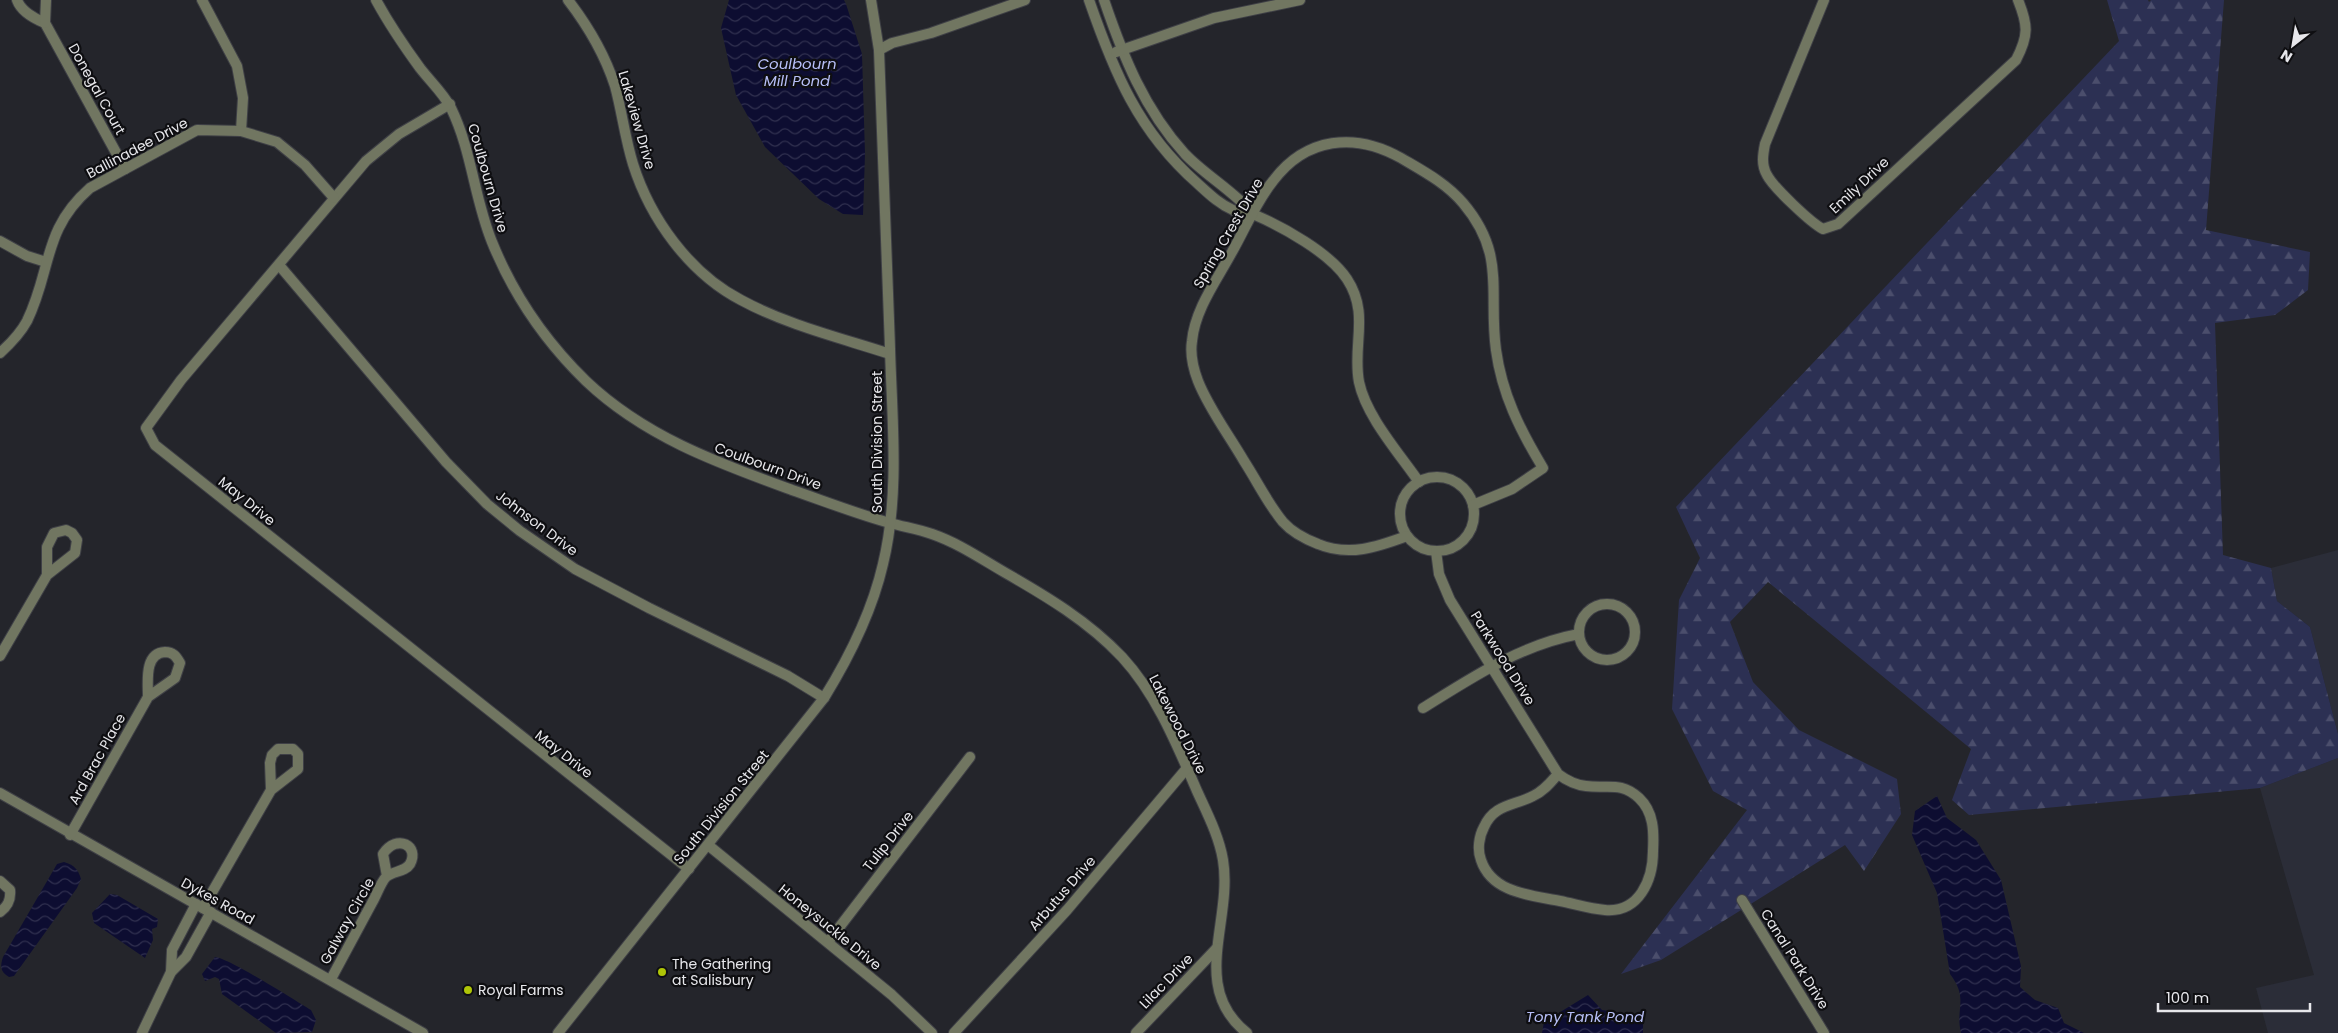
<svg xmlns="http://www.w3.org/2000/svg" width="2338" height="1033" viewBox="0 0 2338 1033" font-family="Poppins,sans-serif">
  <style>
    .built { fill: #2b2d38 }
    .forest { fill: url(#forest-firs) }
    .water { fill: url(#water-waves) }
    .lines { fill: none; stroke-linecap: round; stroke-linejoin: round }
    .minor-casing { stroke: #3f4046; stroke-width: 12 }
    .tertiary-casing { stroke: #3f4046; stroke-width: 12 }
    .minor { stroke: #717661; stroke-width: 10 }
    .tertiary { stroke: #717661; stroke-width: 10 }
    .poi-dot { fill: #afc507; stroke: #0e0e11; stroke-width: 2 }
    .labels { text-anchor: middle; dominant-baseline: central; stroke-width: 4.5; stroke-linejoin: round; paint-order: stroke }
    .street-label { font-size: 14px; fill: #e7e7eb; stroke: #0e0e11 }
    .poi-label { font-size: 14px; fill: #e7e7eb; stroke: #0e0e11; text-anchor: start }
    .water-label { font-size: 15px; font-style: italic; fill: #b7bff7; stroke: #0e0e11 }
  </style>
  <defs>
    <pattern id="forest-firs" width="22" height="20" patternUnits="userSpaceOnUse" patternTransform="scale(1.25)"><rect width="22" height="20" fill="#2c3053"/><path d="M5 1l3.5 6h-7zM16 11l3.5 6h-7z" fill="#4b4e6c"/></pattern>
    <pattern id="water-waves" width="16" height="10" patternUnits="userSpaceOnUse" patternTransform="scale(1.25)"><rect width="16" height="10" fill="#0d0d31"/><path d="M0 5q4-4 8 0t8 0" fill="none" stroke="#30304f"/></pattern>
  </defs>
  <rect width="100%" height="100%" fill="#24252b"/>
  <g class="built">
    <path d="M 2338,550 L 2338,734 L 2310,627 L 2277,601 L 2271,568 Z"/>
    <path d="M 2338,758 L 2338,1033 L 2268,1033 L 2256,988 L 2314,975 L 2260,788 Z"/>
  </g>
  <path class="forest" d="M 2107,0 L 2148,0 L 2149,2 L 2151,0 L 2224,0 L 2206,230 L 2310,252 L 2308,290 L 2275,315 L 2215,323 L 2223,555 L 2271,568 L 2277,601 L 2310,627 L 2338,734 L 2338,758 L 2260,788 L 1969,815 L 1952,800 L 1971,749 L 1768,582 L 1730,622 L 1753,682 L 1799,730 L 1897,779 L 1901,814 L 1864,871 L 1845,845 L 1661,960 L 1621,974 L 1747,810 L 1713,791 L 1672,709 L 1679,600 L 1700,558 L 1676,507 L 2119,41 Z"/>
  <g class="water">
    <path d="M 729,0 L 844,0 L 846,4 L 862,54 L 865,154 L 863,215 L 843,214 L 819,199 L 765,147 L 736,95 L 721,28 Z"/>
    <path d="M 1937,796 L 1947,818 L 1976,840 L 2001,880 L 2021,966 L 2020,987 L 2035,1000 L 2058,1008 L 2064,1023 L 2084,1033 L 1961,1033 C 1955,1008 1969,999 1950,974 L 1937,893 L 1912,835 L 1915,811 Z"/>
    <path d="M 64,862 C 74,865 78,869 81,879 L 77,888 L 14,976 L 9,977 C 0,972 0,966 3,957 L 57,864 Z"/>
    <path d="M 110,894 L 117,895 L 158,919 L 157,927 L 152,929 L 153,940 L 145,958 L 94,923 L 92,913 Z"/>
    <path d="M 215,957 C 229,958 296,1001 311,1010 L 316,1020 L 312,1032 L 276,1033 L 222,994 L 219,979 L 215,977 L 205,981 L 202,974 Z"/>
    <path d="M 1588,995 L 1602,1010 L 1643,1016 L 1643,1033 L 1542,1033 L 1544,1022 Z"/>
  </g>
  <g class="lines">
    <g class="minor-casing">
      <g id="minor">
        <path d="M 17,0 C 21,11 35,19 45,23 L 125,169"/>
        <path d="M 202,0 L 237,66 L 243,98 L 241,131"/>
        <path d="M 376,0 C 389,24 404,46 420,68 C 430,81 444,94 451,108 C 472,151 474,198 492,242 C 513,294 546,342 586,381 C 645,437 718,463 792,490 C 824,501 857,514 890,523 C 904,527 918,529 932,534 C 958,543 980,558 1004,572 C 1046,596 1088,621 1122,657 C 1157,695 1177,745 1197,791 C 1207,813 1219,836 1223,860 C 1233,921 1189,987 1247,1033"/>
        <path d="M 568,0 C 588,26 605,55 615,86 C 622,112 625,138 633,164 C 650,218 689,273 741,300 C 787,325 841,338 890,354"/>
        <path d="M 1089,0 C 1114,72 1138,131 1197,183 C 1208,193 1219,204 1233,210 C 1239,214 1248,212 1255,215 C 1283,227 1330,253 1347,279 C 1370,314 1352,345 1359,382 C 1366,416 1399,453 1419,482"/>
        <path d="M 1104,0 C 1123,56 1144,109 1185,154 C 1206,176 1234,191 1253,214"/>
        <path d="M 1824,0 L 1765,144 C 1763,154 1761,165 1767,175 C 1773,187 1811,223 1823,229 L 1838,224 L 2016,60 C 2029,35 2028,25 2018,0"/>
        <path d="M 45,23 L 46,0"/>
        <path d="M 879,50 L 892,43 L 931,33 L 1025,0"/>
        <path d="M 1116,52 L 1214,18 L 1300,0"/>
        <path d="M 450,104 L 399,134 L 366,161 L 181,380 L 146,428 L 155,445 L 689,869"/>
        <path d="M 0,241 L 27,256 L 46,262"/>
        <path d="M 279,265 L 446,462 L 487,504 L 520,531 L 575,569 L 649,608 L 788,676 L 824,698"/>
        <path d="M 0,353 C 10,344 20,334 27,321 C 52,270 42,230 90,188 L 197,130 L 241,131 L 277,142 L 305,165 L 334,198"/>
        <circle cx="1437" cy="514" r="37"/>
        <path d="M 1407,536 C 1377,547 1349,557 1318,544 C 1305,539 1292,532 1283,522 C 1268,504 1257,481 1244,461 C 1229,435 1209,409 1198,381 C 1193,368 1190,354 1192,341 C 1195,309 1217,280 1232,252 C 1245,229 1256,202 1273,181 C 1306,137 1355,132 1401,158 C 1423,171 1446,183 1463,203 C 1507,255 1488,292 1496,350 C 1502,394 1520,430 1543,468 L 1512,489 L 1473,505"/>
        <path d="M 1436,551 L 1439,574 L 1450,600 L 1558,774 C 1566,780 1576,785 1586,786 C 1607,789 1621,781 1639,798 C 1654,812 1654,832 1653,851 C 1653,880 1639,913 1605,910 C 1590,909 1575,904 1560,901 C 1530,895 1492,893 1481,860 C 1477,850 1479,836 1484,827 C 1494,804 1514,806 1533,796 C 1544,791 1551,782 1558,774"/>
        <circle cx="1607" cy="632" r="28"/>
        <path d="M 0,656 L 47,575 L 75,553 L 77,540 L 72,533 L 66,530 L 54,533 L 47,547 L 47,575"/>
        <path d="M 1423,708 C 1473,677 1520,645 1579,634"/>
        <path d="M 0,793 L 423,1033"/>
        <path d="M 70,835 L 148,697 L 175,678 L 180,663 C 176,656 173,652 165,652 C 144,653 148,682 148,697"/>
        <path d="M 708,845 L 892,995 L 932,1033"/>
        <path d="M 0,881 L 10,890 C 11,900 8,906 0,912"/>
        <path d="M 1742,900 L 1824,1033"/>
        <path d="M 203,908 L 271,790 L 298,769 L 298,754 L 293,749 L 278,749 L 272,755 L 270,763 L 271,790"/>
        <path d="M 828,942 L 970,757"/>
        <path d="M 171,972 L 172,950 L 196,904"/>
        <path d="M 331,979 C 345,953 359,927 373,901 C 377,894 381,882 386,877 C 393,871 405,872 410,864 C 420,846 397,833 383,854 L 387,876"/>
        <path d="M 142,1033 L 171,972 L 186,957 L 211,912"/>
        <path d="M 954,1033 L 1067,910 L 1187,768"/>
        <path d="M 1136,1033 L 1217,948"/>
      </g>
    </g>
    <g class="tertiary-casing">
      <path id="tertiary" d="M 558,1033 L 824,698 C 850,656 872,612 883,564 C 900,494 892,419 890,349 C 887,249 883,149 879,50 L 871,0"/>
    </g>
    <use href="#minor" class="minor"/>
    <use href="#tertiary" class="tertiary"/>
  </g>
  <g class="poi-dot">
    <circle cx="662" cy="972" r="5"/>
    <circle cx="468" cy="990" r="5"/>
  </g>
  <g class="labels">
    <g class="street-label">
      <text transform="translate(97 89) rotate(61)">Donegal Court</text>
      <text transform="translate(637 120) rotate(74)">Lakeview Drive</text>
      <text transform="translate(137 148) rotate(-28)">Ballinadee Drive</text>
      <text transform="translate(488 178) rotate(74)">Coulbourn Drive</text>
      <text transform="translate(1859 185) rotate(-43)">Emily Drive</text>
      <text transform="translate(1228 233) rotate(-60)">Spring Crest Drive</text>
      <text transform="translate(877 442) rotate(-90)">South Division Street</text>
      <text transform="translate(768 466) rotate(20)">Coulbourn Drive</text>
      <text transform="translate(247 501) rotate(39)">May Drive</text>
      <text transform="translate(537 523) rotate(37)">Johnson Drive</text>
      <text transform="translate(1503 658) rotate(58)">Parkwood Drive</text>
      <text transform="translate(1178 724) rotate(63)">Lakewood Drive</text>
      <text transform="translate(564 754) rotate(38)">May Drive</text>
      <text transform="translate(97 759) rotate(-61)">Ard Brac Place</text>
      <text transform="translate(721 807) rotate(-51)">South Division Street</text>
      <text transform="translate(888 841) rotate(-52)">Tulip Drive</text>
      <text transform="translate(1062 893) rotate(-49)">Arbutus Drive</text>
      <text transform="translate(218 901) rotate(29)">Dykes Road</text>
      <text transform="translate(347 921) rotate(-61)">Galway Circle</text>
      <text transform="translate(830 927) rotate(39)">Honeysuckle Drive</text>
      <text transform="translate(1795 959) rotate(58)">Canal Park Drive</text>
      <text transform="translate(1166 981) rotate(-46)">Lilac Drive</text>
    </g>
    <g class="poi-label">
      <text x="672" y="964">The Gathering<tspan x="672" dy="16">at Salisbury</tspan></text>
      <text x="478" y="990">Royal Farms</text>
    </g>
    <g class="water-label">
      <text x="797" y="63">Coulbourn<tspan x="797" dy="17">Mill Pond</tspan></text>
      <text x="1585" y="1016">Tony Tank Pond</text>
    </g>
  </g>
  <g transform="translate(2293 45) rotate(211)" stroke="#0e0e11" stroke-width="4" paint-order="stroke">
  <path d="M0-4L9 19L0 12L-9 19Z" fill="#e7e7eb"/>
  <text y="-8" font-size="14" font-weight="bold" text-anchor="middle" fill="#e7e7eb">N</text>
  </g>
  <path d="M2158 1003v8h152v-8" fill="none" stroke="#e7e7eb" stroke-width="2.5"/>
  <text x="2166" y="1003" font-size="15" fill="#e7e7eb" stroke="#0e0e11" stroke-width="4" paint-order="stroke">100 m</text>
</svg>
